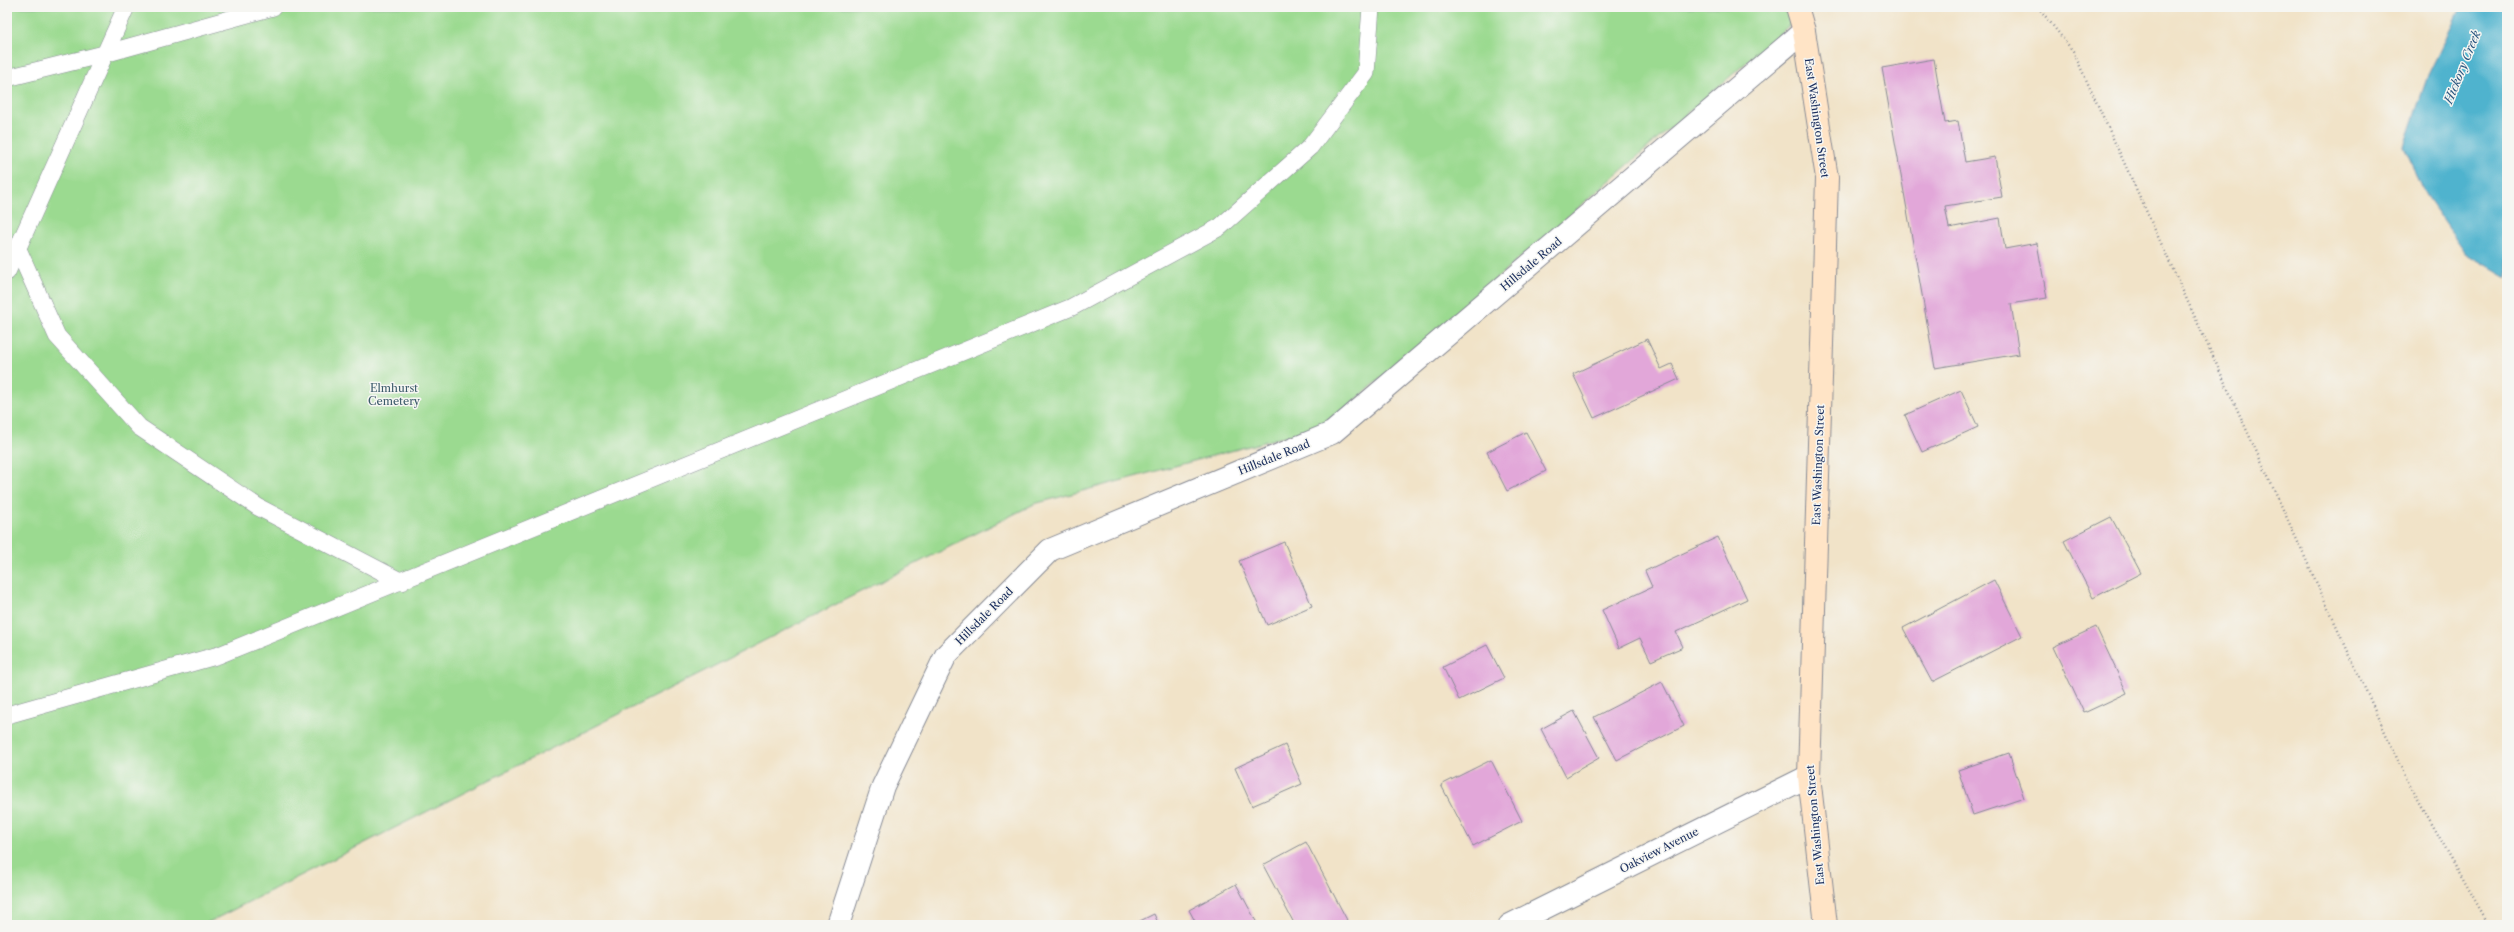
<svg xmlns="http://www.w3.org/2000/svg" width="2514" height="932" viewBox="0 0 2514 932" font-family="'Libre Caslon Text',serif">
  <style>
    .green { fill: #9bda90; stroke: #5b8477 }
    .water { fill: #4fb3ce; stroke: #357196 }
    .building { fill: #e2a7d9 }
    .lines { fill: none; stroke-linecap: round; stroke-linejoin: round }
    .lane-casing { stroke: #868993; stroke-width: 18 }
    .street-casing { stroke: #868993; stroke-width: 24 }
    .secondary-casing { stroke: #868993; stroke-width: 24 }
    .path { stroke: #868993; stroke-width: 2.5; stroke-dasharray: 1 3; stroke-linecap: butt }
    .lane { stroke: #fff; stroke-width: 17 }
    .street { stroke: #fff; stroke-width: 22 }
    .secondary { stroke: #ffe4c6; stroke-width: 22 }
    .labels { text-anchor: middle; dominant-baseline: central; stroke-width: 3; stroke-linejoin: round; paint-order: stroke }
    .street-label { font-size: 11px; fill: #1b2f5e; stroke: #f6f6f2 }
    .park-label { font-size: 11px; fill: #3b5a6a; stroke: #f6f6f2 }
    .water-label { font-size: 12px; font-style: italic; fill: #2b5780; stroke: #f6f6f2 }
  </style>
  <rect width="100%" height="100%" fill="#f6f6f2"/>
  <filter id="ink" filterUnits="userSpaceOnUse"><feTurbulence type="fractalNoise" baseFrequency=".025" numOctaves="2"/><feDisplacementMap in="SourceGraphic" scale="8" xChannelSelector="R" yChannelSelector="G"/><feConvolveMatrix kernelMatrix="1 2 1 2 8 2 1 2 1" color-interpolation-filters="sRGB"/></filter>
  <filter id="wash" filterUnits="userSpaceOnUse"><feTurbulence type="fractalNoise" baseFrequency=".012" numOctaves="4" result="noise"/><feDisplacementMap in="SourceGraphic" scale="16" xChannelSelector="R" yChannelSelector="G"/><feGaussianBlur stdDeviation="0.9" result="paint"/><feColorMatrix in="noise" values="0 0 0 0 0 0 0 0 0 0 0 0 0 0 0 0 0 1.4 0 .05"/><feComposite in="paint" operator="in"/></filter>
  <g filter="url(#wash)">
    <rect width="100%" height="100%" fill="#f1e3c8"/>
    <path class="green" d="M 7,7 L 1787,7 L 1792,23 L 1327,425 L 1034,504 L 203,925 L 7,925 Z"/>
    <path class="water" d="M 2461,7 L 2507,7 L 2507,277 L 2466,253 L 2427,197 L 2404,146 L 2428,75 Z"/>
    <g id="blocks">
      <g class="building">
        <path d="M 1934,59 L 1945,123 L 1958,121 L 1965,162 L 1995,157 L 2002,197 L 1945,206 L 1949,228 L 2000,218 L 2005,249 L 2037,243 L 2047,298 L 2011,304 L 2019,354 L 1935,368 L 1882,68 Z"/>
        <path d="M 1647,339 L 1661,369 L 1672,364 L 1679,379 L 1594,418 L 1573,374 Z"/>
        <path d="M 1961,390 L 1978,427 L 1922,452 L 1905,415 Z"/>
        <path d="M 1526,432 L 1546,471 L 1507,491 L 1487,452 Z"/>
        <path d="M 2111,517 L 2141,573 L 2093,598 L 2064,541 Z"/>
        <path d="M 1718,537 L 1747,599 L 1676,632 L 1683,647 L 1651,661 L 1640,638 L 1619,648 L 1602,610 L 1652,587 L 1645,571 Z"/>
        <path d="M 1284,542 L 1312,606 L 1267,625 L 1239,561 Z"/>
        <path d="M 1994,580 L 2022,636 L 1932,682 L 1903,628 Z"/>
        <path d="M 2096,627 L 2127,693 L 2084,713 L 2053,647 Z"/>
        <path d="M 1487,645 L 1504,678 L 1459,700 L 1443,667 Z"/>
        <path d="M 1662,682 L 1684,726 L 1617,760 L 1594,717 Z"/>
        <path d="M 1574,711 L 1599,758 L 1566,777 L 1541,729 Z"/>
        <path d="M 1285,745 L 1302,784 L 1252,806 L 1235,768 Z"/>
        <path d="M 2009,753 L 2024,798 L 1973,815 L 1958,770 Z"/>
        <path d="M 1491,760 L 1522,821 L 1473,846 L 1441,785 Z"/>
        <path d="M 1306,842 L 1347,920 L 1337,925 L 1295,925 L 1263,865 Z"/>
        <path d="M 1236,884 L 1258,925 L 1197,925 L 1189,910 Z"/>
        <path d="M 1154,914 L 1159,925 L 1132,925 Z"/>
      </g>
    </g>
  </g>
  <g filter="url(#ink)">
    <use href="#blocks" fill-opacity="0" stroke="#868993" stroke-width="1"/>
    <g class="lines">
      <g class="lane-casing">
        <g id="lane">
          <path d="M 7,78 L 104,54 L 273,7"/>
          <path d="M 18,249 L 57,336 L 139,427 L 258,507 L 402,582"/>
          <path d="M 7,272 L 126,7"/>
          <path d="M 7,715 L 219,655 L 1072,307 L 1220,227 L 1310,147 L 1366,73 L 1371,7"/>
        </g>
      </g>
      <g class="street-casing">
        <g id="street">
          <path d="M 838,925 L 883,786 L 946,655 L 1050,550 L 1332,433 L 1804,31"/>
          <path d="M 1510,925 L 1809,776"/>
        </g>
      </g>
      <g class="secondary-casing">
        <path id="secondary" d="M 1797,7 L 1804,31 L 1827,178 L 1809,776 L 1826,925"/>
      </g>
      <path class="path" d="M 2038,7 L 2073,51 L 2406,778 L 2489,925"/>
      <use href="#lane" class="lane"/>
      <use href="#street" class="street"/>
      <use href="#secondary" class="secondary"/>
    </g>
  </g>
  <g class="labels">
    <g class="street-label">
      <text transform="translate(1817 118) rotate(82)">East Washington Street</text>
      <text transform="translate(1531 264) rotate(-40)">Hillsdale Road</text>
      <text transform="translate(1274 457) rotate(-22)">Hillsdale Road</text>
      <text transform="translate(1818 465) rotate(-88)">East Washington Street</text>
      <text transform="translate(984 616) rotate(-45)">Hillsdale Road</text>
      <text transform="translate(1815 825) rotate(-95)">East Washington Street</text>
      <text transform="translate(1659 850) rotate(-27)">Oakview Avenue</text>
    </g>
    <g class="park-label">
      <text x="394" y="388">Elmhurst<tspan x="394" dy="13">Cemetery</tspan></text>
    </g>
    <g class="water-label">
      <text transform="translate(2462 67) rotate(-68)">Hickory Creek</text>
    </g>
  </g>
  <rect width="2514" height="932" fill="none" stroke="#f6f6f2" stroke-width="24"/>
</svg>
